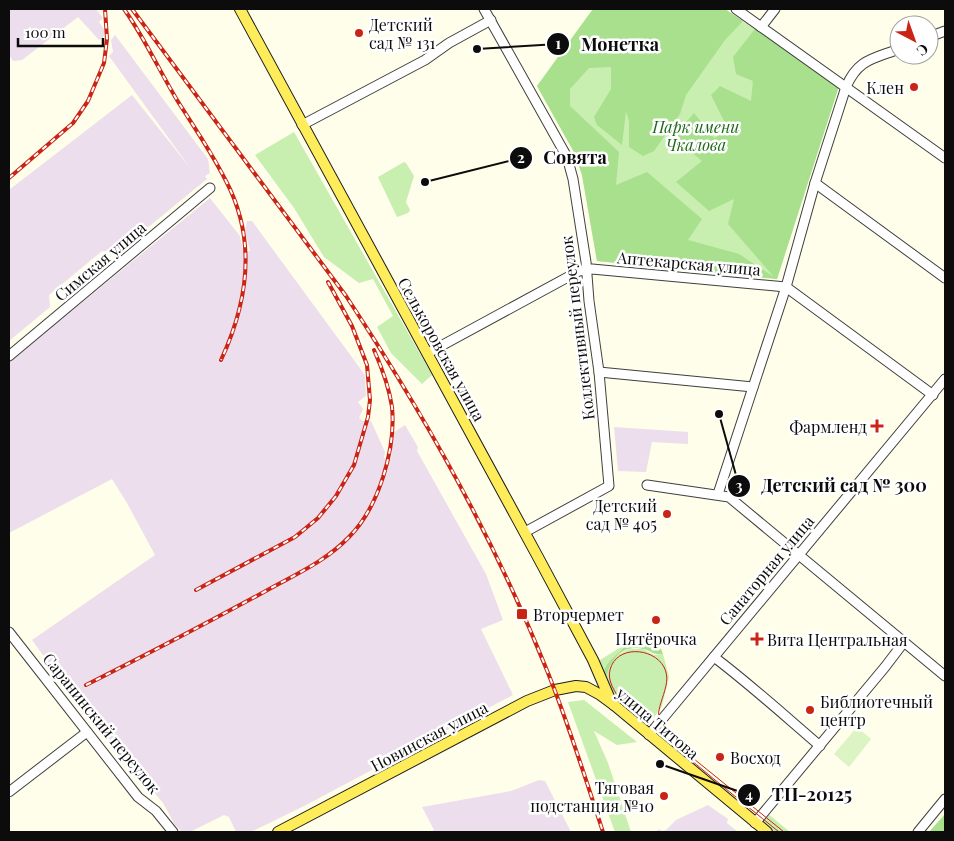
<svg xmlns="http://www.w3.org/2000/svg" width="954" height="841" viewBox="0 0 954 841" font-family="'Playfair Display',serif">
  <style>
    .industrial { fill: #ecdeec }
    .green { fill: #c8eeb0 }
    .forest { fill: #a8e08d }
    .pitch { fill: #dcf4c3 }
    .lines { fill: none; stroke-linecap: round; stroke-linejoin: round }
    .minor-casing { stroke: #3f3f3f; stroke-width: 11 }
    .major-casing { stroke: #1d1d1d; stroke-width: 12 }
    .minor { stroke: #fff; stroke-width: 9 }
    .major { stroke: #ffec5a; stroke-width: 10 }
    .tram { stroke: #ca2415; stroke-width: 1 }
    .rail-casing { stroke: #ca2415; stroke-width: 4 }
    .rail { stroke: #fff; stroke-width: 2; stroke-dasharray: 5.5; stroke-linecap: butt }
    .poi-dot { fill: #ca2415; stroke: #fff; stroke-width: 2 }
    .labels { text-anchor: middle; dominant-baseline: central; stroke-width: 5; stroke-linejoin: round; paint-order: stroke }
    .poi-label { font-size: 16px; fill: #0c0c0c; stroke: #fff; text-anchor: start }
    .park-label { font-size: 16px; font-style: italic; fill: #1c6a16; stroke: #fff }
    .street-label { font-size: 16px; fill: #0c0c0c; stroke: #fff }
    .leader { fill: none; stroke: #0c0c0c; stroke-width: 2 }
    .callout-dot { fill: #0c0c0c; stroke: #fff; stroke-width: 2 }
    .mark-label { font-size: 15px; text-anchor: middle; font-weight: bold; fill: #fff }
    .callout-label { font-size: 18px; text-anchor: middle; font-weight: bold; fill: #0c0c0c; stroke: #fff; stroke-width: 5; stroke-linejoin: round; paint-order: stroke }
  </style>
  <rect width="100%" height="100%" fill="#fffeea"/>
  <g class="industrial">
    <path d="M 9,9 L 96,9 L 103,18 L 99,22 L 105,31 L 103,38 L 99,40 L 78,17 L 22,60 L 13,61 L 9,55 Z"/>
    <path d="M 115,35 L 208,159 L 210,173 L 205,176 L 207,179 L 202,183 L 118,252 L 116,253 L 102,251 L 49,295 L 50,307 L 9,341 L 9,190 L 132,95 L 191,169 L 109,56 L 113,52 L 111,40 Z"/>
    <path d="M 210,198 L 240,236 L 243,251 L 250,251 L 245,231 L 247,221 L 252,221 L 365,375 L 366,396 L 358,402 L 363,409 L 359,418 L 363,421 L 371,421 L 385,452 L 384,458 L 391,459 L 393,433 L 405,425 L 418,447 L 417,451 L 486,574 L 503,620 L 481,629 L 513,695 L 306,805 L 251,832 L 236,832 L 229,817 L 224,815 L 190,832 L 182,832 L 175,825 L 163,803 L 69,691 L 32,640 L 155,555 L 127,503 L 112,479 L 9,533 L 9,362 Z"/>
    <path d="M 614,427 L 688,432 L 688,444 L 652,442 L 646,472 L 618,471 Z"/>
    <path d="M 539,780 L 545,781 L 571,832 L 430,832 L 434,830 L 422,807 L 511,791 Z"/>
    <path d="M 708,805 L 728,819 L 727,823 L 738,832 L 654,832 L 660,829 L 661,831 L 666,830 L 676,820 Z"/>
  </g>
  <g class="green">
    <path d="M 593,9 L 725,9 L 839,86 L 777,279 L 597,261 L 582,175 L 575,154 L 537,86 Z"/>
    <path d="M 294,132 L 432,375 L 422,384 L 391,353 L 377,327 L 393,316 L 373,279 L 359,283 L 324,257 L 294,208 L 255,155 Z"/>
    <path d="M 404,162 L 406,163 L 414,176 L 406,202 L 410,210 L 408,213 L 397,217 L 378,177 Z"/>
    <path d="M 626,644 C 619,655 607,659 603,673 L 599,661 L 600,660 Z"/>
    <path d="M 630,649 L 643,649 L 654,655 L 663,654 L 669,677 L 662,706 L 647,727 C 624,707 577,669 630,649 Z"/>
    <path d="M 584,700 L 637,742 L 617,745 L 594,731 L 608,763 L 631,832 L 615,832 L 568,702 Z"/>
    <path d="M 767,813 L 790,832 L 772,832 L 762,820 Z"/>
  </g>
  <g class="forest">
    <path d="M 593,9 L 725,9 L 743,21 L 725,40 L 686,95 L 680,114 L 654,151 L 643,156 L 629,147 L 629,121 L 626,111 L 622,145 L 597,125 L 594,117 L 611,89 L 611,67 L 589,68 L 570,89 L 570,106 L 619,152 L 616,185 L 647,172 L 702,219 L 688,240 L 739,254 L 774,277 L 728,224 L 734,199 L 709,211 L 676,182 L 702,161 L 684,146 L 674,153 L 667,144 L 694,113 L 714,138 L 729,131 L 711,95 L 720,86 L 751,101 L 753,81 L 736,74 L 733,57 L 755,29 L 839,86 L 777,279 L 597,261 L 582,175 L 575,154 L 537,86 Z"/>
    <path d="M 626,644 L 646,644 L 661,649 L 663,654 C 651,655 653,651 643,649 C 622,644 610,660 606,678 L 603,673 C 607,659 619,655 626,644 Z"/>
    <path d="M 945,814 L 945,832 L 929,832 Z"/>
  </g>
  <path class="pitch" d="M 857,727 L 871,739 L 849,767 L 834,754 Z"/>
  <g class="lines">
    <g class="minor-casing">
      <g id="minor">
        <path d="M 484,9 L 567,157 L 573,179 L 586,262 L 589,301 L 599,372 L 609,486 L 525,532"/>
        <path d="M 736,9 L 945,158"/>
        <path d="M 761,27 L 775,9"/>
        <path d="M 929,37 L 945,31"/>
        <path d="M 302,125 L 425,60 L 449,43 L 491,20"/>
        <path d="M 815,183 L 945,278"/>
        <path d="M 428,353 L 579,271 L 592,269 L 786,287 L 933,395"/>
        <path d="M 9,356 L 210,188"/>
        <path d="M 599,372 L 753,387"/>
        <path d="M 647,485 L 729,497 L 945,676"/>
        <path d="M 718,494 L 786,287 L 815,183 L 846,87 C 858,59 873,59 899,49"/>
        <path d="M 9,632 L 138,797 L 156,811 L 173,832"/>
        <path d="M 714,657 C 751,685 785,716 820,746"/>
        <path d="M 649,735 L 945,379"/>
        <path d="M 9,792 L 87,732"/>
        <path d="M 755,823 L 885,667 L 904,642"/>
        <path d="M 918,832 L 945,799"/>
      </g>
    </g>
    <g class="major-casing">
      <g id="major">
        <path d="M 240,9 L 539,559 L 593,660 L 609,697 L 614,705"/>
        <path d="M 278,832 L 527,701 L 555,690 L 576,686 L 586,687 L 599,694 L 614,705 L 767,832"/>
      </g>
    </g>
    <use href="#minor" class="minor"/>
    <use href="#major" class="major"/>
    <path class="tram" d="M 779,832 C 735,796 690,761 648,722 C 640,715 629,709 621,700 C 615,693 607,680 610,670 C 616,645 653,647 664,667 C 675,688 649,708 662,733 L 784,832"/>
    <g class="rail-casing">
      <g id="rail">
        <path d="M 124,9 C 144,37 159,70 177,100 C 194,127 212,153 226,181 C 257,240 248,302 221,360"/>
        <path d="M 132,9 L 346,296 C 424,414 493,536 546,668 C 568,722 585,777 603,832"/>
        <path d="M 9,178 L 73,123 L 88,101 L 104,63 L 107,39 L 105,9"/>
        <path d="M 196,590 L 295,537 L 318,518 L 336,496 L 354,465 L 368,417 L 370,400 L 367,365 L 352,326 L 328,282"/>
        <path d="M 86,685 C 146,655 205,624 264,592 C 294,575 325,562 349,537 C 379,507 396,449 392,407 C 389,387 382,368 374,350"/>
      </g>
    </g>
    <use href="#rail" class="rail"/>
  </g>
  <g class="poi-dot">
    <circle cx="359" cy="33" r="5"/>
    <circle cx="914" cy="87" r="5"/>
    <path d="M874.5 418.5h5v5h5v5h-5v5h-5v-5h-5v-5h5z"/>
    <circle cx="667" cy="514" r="5"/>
    <rect x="516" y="608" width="12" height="12" rx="2.5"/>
    <circle cx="656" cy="620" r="5"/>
    <path d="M754.5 631.5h5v5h5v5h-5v5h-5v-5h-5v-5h5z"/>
    <circle cx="810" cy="710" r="5"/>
    <circle cx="720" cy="757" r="5"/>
    <circle cx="664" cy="796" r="5"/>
  </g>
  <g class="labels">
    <g class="poi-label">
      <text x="369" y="24">Детский<tspan x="369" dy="18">сад № 131</tspan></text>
      <text x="904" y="87" text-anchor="end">Клен</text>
      <text x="867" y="426" text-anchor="end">Фармленд</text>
      <text x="657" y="505" text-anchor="end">Детский<tspan x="657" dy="18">сад № 405</tspan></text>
      <text x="533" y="614">Вторчермет</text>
      <text x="656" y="638" text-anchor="middle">Пятёрочка</text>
      <text x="767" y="639">Вита Центральная</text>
      <text x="820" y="701">Библиотечный<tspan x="820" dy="18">центр</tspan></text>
      <text x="730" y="757">Восход</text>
      <text x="654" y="787" text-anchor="end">Тяговая<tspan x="654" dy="18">подстанция №10</tspan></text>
    </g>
    <g class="park-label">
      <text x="696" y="126">Парк имени<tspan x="696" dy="18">Чкалова</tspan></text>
    </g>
    <g class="street-label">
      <text transform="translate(100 261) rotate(-40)">Симская улица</text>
      <text transform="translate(689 263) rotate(5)">Аптекарская улица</text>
      <text transform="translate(577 328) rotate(-97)">Коллективный переулок</text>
      <text transform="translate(442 349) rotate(61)">Селькоровская улица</text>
      <text transform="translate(766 570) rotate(-50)">Санаторная улица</text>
      <text transform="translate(102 723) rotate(51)">Саранинский переулок</text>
      <text transform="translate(658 723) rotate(40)">улица Титова</text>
      <text transform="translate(429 736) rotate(-28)">Новинская улица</text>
    </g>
  </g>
  <path class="leader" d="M477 49L558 44M425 182L521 158M719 414L739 486M660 764L749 795"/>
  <g class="callout-dot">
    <circle cx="477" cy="49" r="5"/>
    <circle cx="425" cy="182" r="5"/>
    <circle cx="719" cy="414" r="5"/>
    <circle cx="660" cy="764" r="5"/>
    <circle cx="558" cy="44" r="12"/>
    <circle cx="521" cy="158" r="12"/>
    <circle cx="739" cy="486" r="12"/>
    <circle cx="749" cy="795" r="12"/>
  </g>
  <g class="mark-label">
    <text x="558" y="49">1</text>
    <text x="521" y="163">2</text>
    <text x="739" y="491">3</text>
    <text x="749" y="800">4</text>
  </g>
  <g class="callout-label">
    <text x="620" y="51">Монетка</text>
    <text x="575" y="164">Совята</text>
    <text x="844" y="492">Детский сад № 300</text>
    <text x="812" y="801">ТП-20125</text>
  </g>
  <rect width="954" height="841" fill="none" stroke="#0c0c0c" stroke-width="20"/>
  <g transform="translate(914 40) rotate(139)"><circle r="24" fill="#ffffff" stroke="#9e9e9e"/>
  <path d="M0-4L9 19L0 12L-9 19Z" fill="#ca2415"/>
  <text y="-8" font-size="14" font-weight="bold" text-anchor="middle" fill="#0c0c0c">С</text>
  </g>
  <path d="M18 38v8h85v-8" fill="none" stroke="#0c0c0c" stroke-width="2.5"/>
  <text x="25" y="38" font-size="15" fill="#0c0c0c" stroke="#ffffff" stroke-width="4" paint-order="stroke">100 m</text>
</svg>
